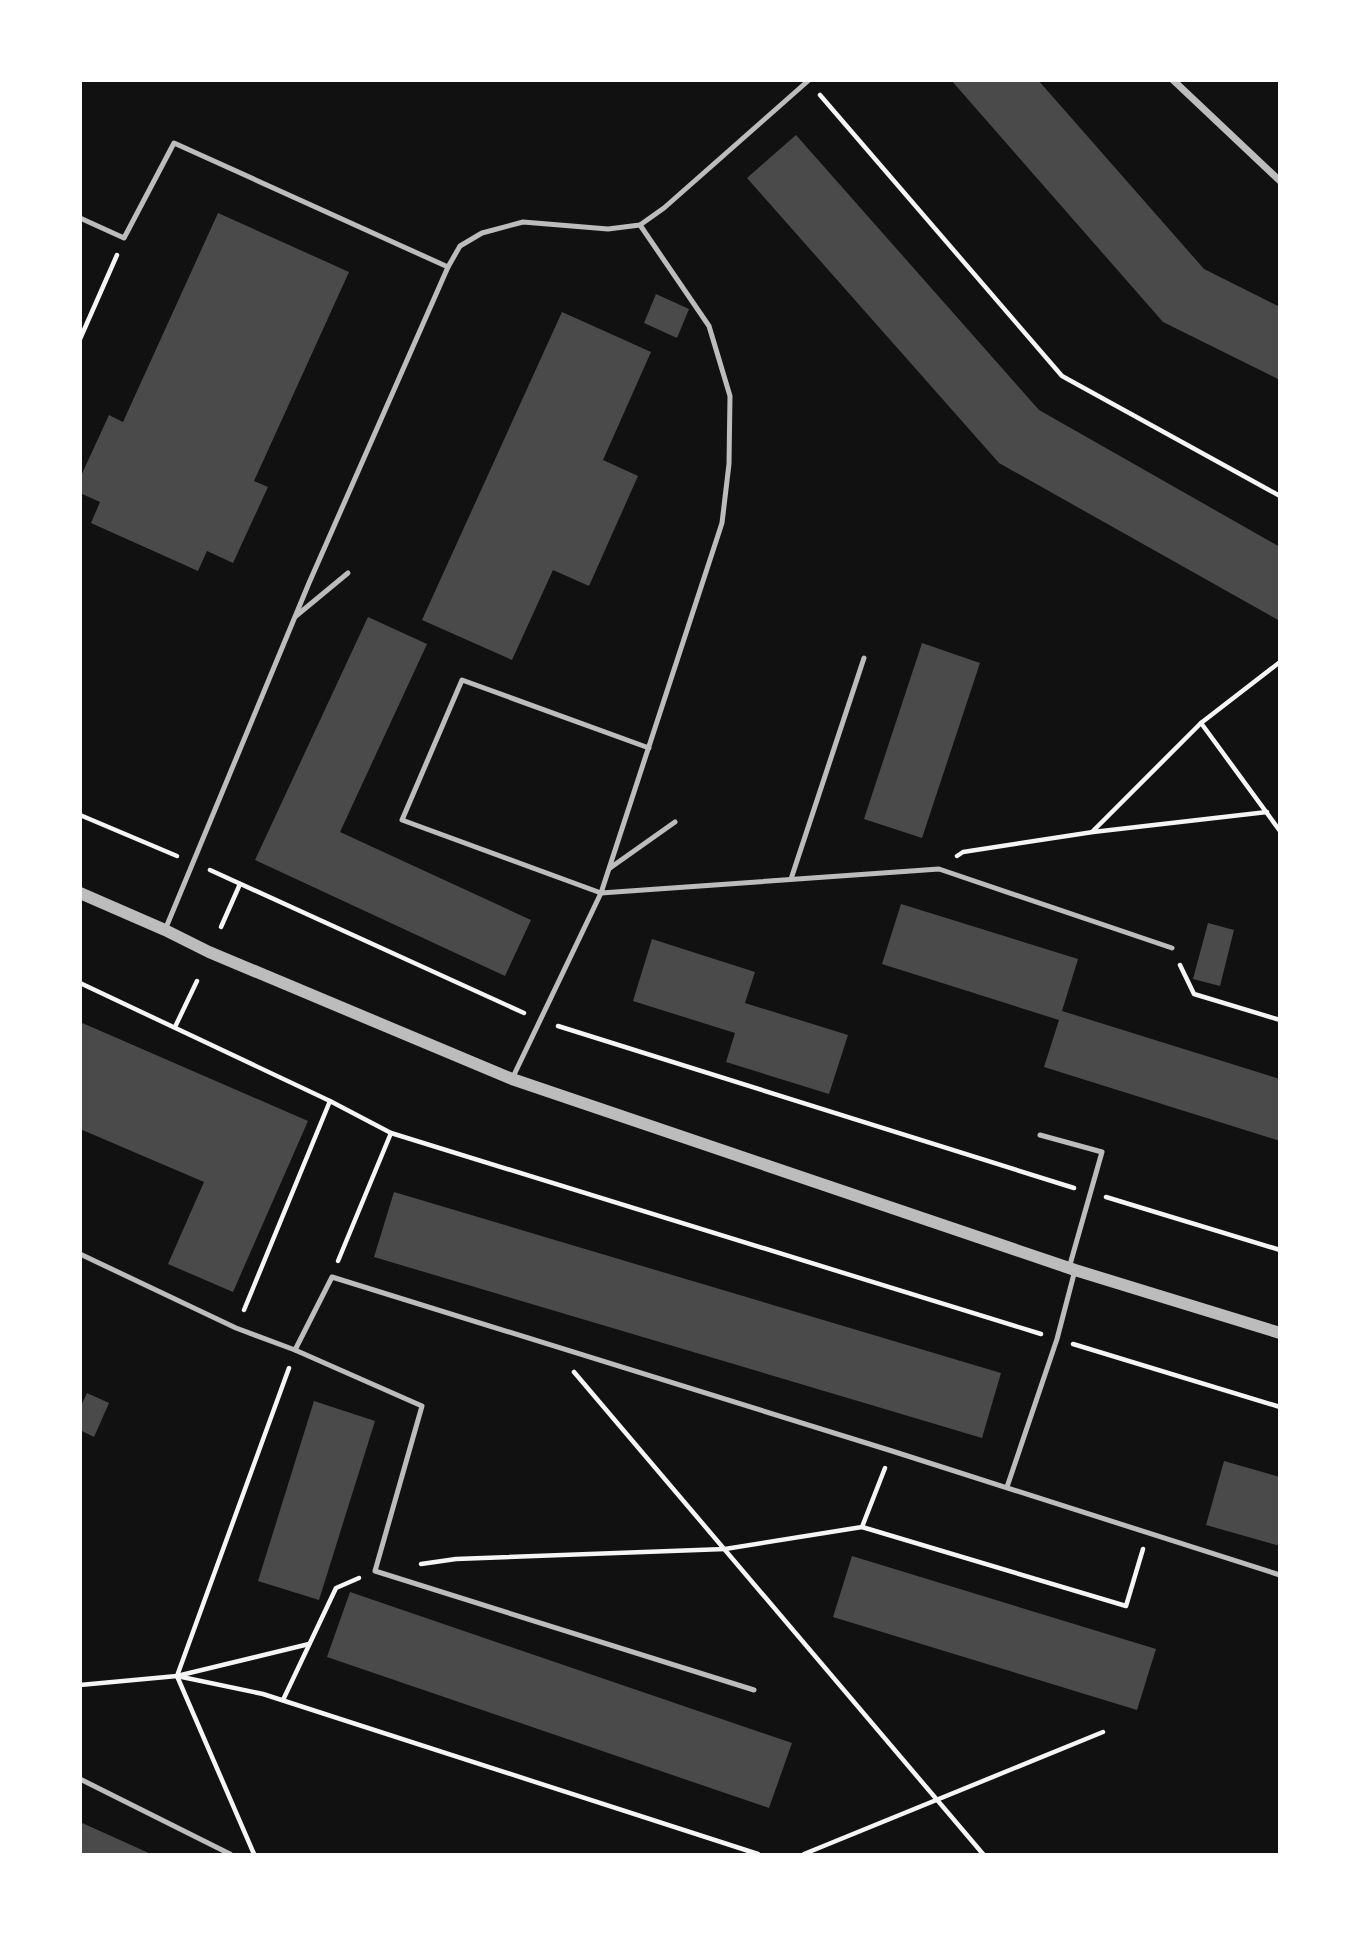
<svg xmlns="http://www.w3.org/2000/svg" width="1360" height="1935" viewBox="0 0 1360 1935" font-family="Rubik,sans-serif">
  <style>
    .building { fill: #4a4a4a }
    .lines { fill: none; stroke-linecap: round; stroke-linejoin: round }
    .path { stroke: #f5f5f5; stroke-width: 4.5 }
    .service { stroke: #bcbcbc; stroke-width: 5 }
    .minor { stroke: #bcbcbc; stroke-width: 7 }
    .tertiary { stroke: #bcbcbc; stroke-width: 12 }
  </style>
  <rect width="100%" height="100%" fill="#111"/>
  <g class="building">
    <path d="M 951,80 L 1038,80 L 1204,269 L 1280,307 L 1280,380 L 1163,322 Z"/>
    <path d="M 796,135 L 1039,410 L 1280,547 L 1280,621 L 999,463 L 747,178 Z"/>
    <path d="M 218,213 L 349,272 L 254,481 L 268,487 L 233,563 L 207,551 L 198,571 L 91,523 L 100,502 L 80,493 L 80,478 L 109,415 L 123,422 Z"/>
    <path d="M 656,294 L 689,309 L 677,338 L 644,323 Z"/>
    <path d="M 562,312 L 651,352 L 603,460 L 638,476 L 589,586 L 553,570 L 512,660 L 422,620 Z"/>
    <path d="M 368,617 L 427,644 L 340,832 L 531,920 L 505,976 L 255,860 Z"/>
    <path d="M 922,643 L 980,663 L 922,838 L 864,819 Z"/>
    <path d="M 901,904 L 1078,959 L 1062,1011 L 1280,1079 L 1280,1141 L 1044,1067 L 1059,1020 L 882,964 Z"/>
    <path d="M 1208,923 L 1234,930 L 1220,986 L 1193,979 Z"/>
    <path d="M 652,939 L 755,972 L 745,1003 L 848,1035 L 829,1094 L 726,1062 L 735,1033 L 633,1001 Z"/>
    <path d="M 80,1022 L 308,1121 L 233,1292 L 168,1264 L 204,1182 L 80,1129 Z"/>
    <path d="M 394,1192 L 1001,1373 L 982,1438 L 374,1257 Z"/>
    <path d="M 87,1393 L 109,1403 L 94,1437 L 80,1430 L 80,1408 Z"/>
    <path d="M 314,1401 L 375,1421 L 319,1600 L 258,1581 Z"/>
    <path d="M 1224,1461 L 1280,1477 L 1280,1546 L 1206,1525 Z"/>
    <path d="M 852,1556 L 1156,1649 L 1137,1710 L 833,1617 Z"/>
    <path d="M 350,1592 L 792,1743 L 769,1808 L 327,1657 Z"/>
    <path d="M 80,1822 L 151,1854 L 80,1854 Z"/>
  </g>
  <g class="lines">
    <g class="path">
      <path d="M 820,95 L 1062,376 L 1280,496"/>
      <path d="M 80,339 L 117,255"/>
      <path d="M 1201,723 L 1280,831"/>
      <path d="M 80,815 L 177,856"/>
      <path d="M 1093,831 L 1201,723 L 1280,662"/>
      <path d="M 957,856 L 963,852 L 1093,832 L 1267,812"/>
      <path d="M 210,870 L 524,1013"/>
      <path d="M 221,927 L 240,884"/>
      <path d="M 1180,965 L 1194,994 L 1280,1020"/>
      <path d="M 80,983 L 330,1101 L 391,1133 L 1041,1334"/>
      <path d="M 558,1026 L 1074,1188"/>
      <path d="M 175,1027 L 197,981"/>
      <path d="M 1106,1197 L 1280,1250"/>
      <path d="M 338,1261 L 391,1133"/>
      <path d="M 244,1310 L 330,1101"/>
      <path d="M 1073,1344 L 1280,1407"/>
      <path d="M 574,1372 L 983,1854"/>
      <path d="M 862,1527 L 1126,1606 L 1143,1549"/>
      <path d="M 421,1564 L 456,1559 L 725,1549 L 862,1527 L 885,1468"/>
      <path d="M 177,1676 L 263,1694 L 758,1854"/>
      <path d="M 80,1685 L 177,1676 L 309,1644"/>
      <path d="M 283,1700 L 336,1588 L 359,1578"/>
      <path d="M 254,1854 L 177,1676 L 289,1368"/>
      <path d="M 804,1854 L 1103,1732"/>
    </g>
    <g class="service">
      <path d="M 80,218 L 124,238 L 174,143 L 448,267"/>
      <path d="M 296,616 L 348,573"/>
      <path d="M 649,748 L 462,680 L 402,820 L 601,893 L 939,869 L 1172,948"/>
      <path d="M 610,868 L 675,822"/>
      <path d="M 791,879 L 864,658"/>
      <path d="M 165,930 L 309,583 L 448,267 L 460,246 L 482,233 L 523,222 L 608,229 L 640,225 L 664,208 L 809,80"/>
      <path d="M 512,1079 L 601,893 L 722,523 L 729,464 L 730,396 L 709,326 L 640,225"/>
      <path d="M 1040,1135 L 1102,1152 L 1069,1268"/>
      <path d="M 80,1254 L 236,1328 L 295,1350 L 332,1277 L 892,1451 L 1280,1575"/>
      <path d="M 295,1350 L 422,1406 L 375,1571 L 754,1690"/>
      <path d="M 1007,1487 L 1057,1339 L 1075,1270"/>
      <path d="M 80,1779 L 230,1854"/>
    </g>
    <path class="minor" d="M 1173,80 L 1280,181"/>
    <path class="tertiary" d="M 80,893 L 165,930 L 209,952 L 512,1079 L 1075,1270 L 1280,1333"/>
  </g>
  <rect width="1360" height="1935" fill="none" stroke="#ffffff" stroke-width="164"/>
</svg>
